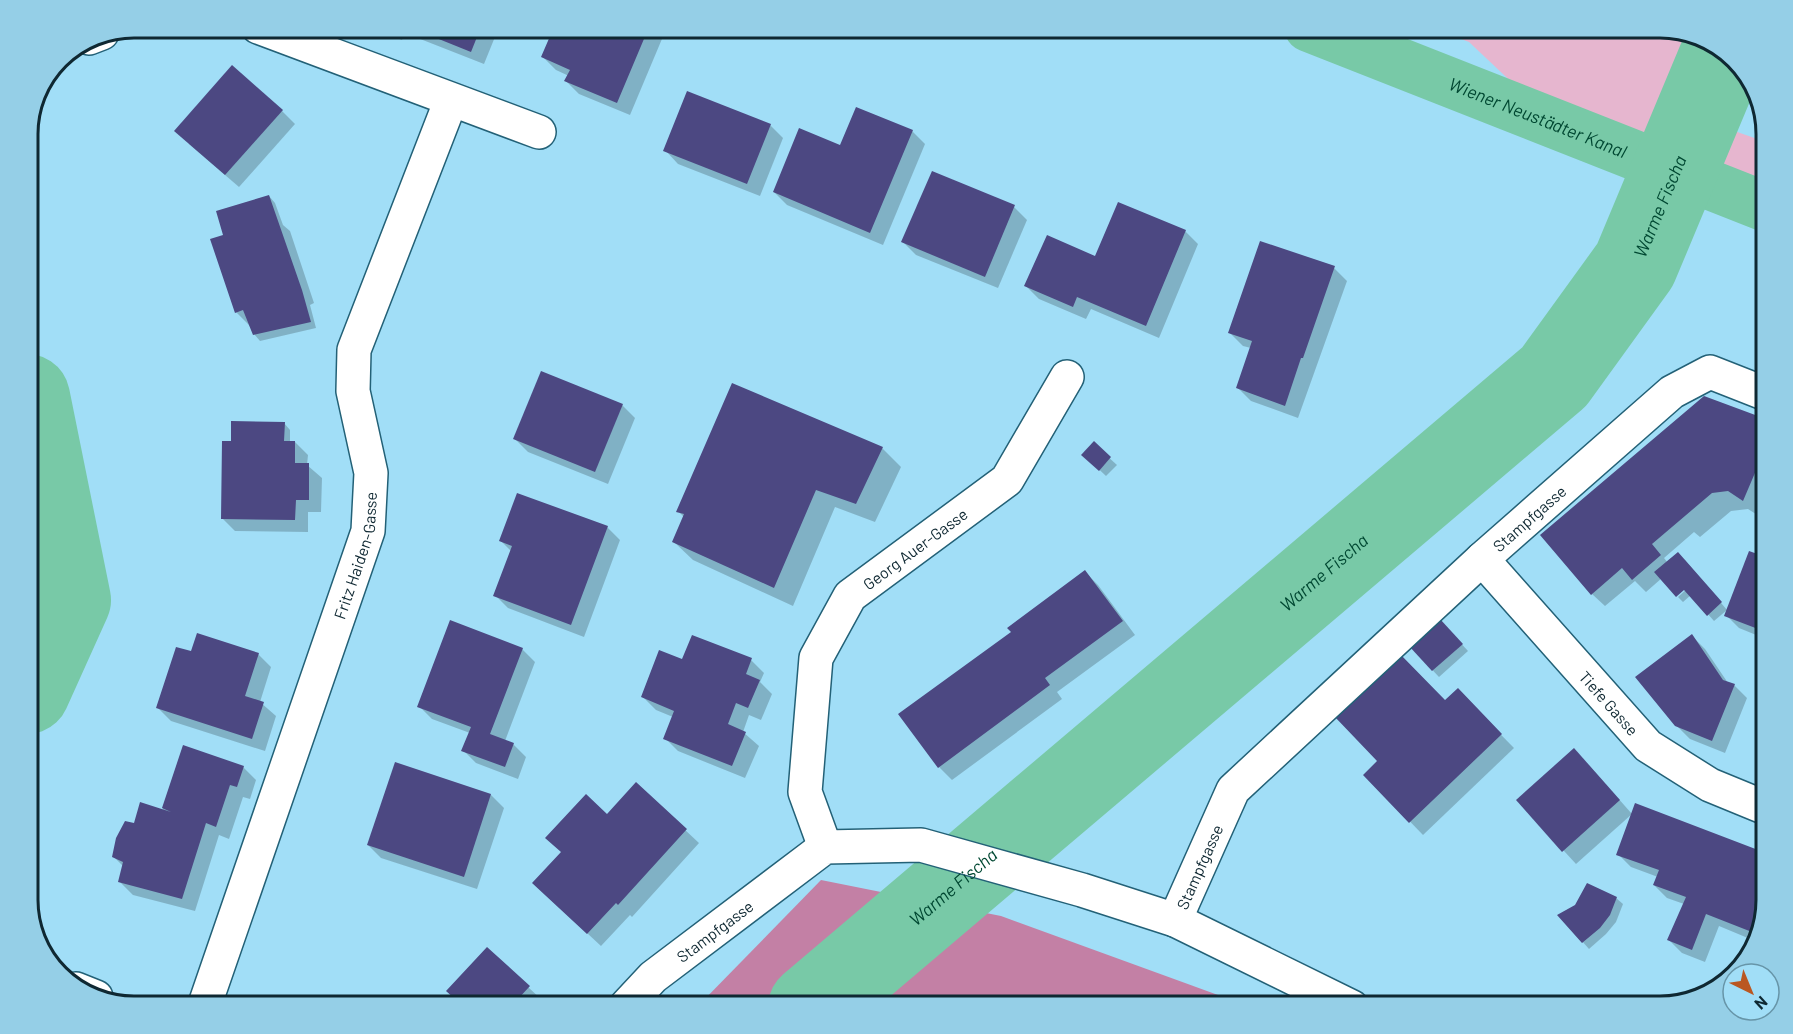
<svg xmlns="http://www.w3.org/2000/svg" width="1793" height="1034" viewBox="0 0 1793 1034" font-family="Barlow,sans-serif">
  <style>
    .green { fill: #e6b6cf }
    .forest { fill: #c380a5 }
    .shadow { fill: #0003 }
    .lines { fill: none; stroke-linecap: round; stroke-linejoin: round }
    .canal { stroke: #78c9a7; stroke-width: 50 }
    .river { stroke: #78c9a7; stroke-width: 86 }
    .building { fill: #4c4882 }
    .minor-casing { stroke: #236177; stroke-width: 36 }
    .minor { stroke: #fff; stroke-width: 33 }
    .labels { text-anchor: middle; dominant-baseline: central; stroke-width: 6; stroke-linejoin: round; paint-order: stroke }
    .street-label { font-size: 16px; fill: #0f2832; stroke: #a1def7 }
    .water-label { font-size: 18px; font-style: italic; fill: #004832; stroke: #a1def7 }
    .rim { fill: none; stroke: #0f2832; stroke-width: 3 }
  </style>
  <rect width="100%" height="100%" fill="#a1def7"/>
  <path class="green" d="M 1430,27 L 1660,27 L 1707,40 L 1671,109 L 1766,142 L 1766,192 L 1521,91 L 1469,42 Z"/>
  <path class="forest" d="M 821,880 L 1001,916 L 1251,1007 L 697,1007 Z"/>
  <g class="shadow">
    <path d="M 367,27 L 499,27 L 484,64 L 405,33 L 402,40 Z"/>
    <path d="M 555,27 L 667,27 L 630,115 L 579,94 L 566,81 L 569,76 L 556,70 L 543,57 Z"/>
    <path d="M 282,111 L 295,124 L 239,187 L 189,144 Z"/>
    <path d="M 770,125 L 783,138 L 760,196 L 678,164 L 665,150 Z"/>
    <path d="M 912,131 L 925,144 L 883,245 L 787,205 L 774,192 L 841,147 Z"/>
    <path d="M 269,196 L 275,203 L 283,225 L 290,231 L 314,303 L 310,305 L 316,328 L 260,341 L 254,334 L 249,325 L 236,312 L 225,236 Z"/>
    <path d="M 1014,207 L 1027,220 L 998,288 L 916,255 L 903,242 Z"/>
    <path d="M 1185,231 L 1198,244 L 1159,338 L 1091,309 L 1086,319 L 1039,299 L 1026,286 L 1096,257 Z"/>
    <path d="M 1334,268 L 1347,281 L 1298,418 L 1251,401 L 1238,388 L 1251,348 L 1243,346 L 1230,333 Z"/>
    <path d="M 622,405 L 635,418 L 608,484 L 528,452 L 515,439 Z"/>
    <path d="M 1766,421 L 1766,509 L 1762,518 L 1748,509 L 1731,511 L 1700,537 L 1694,532 L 1664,558 L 1668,563 L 1685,560 L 1727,610 L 1714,621 L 1691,595 L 1683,602 L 1678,597 L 1690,586 L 1662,578 L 1646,592 L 1635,581 L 1605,606 L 1592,594 Z"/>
    <path d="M 284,423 L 290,430 L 290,442 L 295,442 L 308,455 L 307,465 L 322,478 L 321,512 L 308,512 L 308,532 L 235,531 L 222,518 Z"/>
    <path d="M 1094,444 L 1117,465 L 1106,476 L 1090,461 Z"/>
    <path d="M 882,448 L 901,467 L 875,522 L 835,507 L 793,606 L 693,560 L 674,542 L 684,517 L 678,511 Z"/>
    <path d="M 607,527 L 620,540 L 584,637 L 508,608 L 495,595 L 512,552 L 501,541 Z"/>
    <path d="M 1766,559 L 1766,639 L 1739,628 L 1726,615 Z"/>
    <path d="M 1085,572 L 1098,585 L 1135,635 L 1057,692 L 1062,699 L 952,780 L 939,767 L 1013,632 Z"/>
    <path d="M 1446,627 L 1468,651 L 1439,677 L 1411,647 Z"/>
    <path d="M 1692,636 L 1705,649 L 1728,683 L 1734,685 L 1747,698 L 1725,753 L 1690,739 L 1676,725 Z"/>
    <path d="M 693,637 L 751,660 L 764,673 L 760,682 L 772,694 L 761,720 L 749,715 L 743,732 L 759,746 L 745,778 L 678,751 L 665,738 L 673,717 L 656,710 L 643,697 L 683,661 Z"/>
    <path d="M 522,649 L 535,662 L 505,741 L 513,744 L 526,757 L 518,779 L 476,763 L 463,750 L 470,733 L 432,719 L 419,706 Z"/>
    <path d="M 192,653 L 258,654 L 271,667 L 260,702 L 276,716 L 265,751 L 171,721 L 158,708 Z"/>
    <path d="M 1458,691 L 1514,748 L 1423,835 L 1365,775 Z"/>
    <path d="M 184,747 L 243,767 L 256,780 L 250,799 L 243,797 L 229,839 L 219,835 L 195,911 L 133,895 L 120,882 L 124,867 L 114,857 L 135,825 L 162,811 Z"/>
    <path d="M 1587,763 L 1632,814 L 1576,864 L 1518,801 Z"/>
    <path d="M 636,784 L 699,843 L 632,917 L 630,915 L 601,946 L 547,896 L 562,853 L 608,816 Z"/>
    <path d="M 491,795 L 504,808 L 477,889 L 381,858 L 368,845 Z"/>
    <path d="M 1618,854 L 1766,901 L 1755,941 L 1719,926 L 1705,962 L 1682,953 L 1669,940 L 1684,904 L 1667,898 L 1654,885 L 1658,877 L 1631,867 Z"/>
    <path d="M 1616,898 L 1623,904 L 1616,922 L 1606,934 L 1589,949 L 1559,915 Z"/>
    <path d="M 487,949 L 542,1000 L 536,1007 L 451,1007 L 457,1000 Z"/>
  </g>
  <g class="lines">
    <path class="canal" id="s1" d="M 1309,27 L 1766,207"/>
    <g class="river">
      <path d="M 27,397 L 68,600 L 27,691"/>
      <path id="s2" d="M 811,1007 L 1554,377 L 1635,265 L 1724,52"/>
    </g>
  </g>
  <g class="building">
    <path d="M 409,27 L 481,27 L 471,52 Z"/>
    <path d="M 554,27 L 649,27 L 617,103 L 564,81 L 570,70 L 541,57 Z"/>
    <path d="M 232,65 L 283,110 L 225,175 L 174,131 Z"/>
    <path d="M 687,91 L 771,124 L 747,184 L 663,151 Z"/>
    <path d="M 856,107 L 913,130 L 870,233 L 773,192 L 799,128 L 840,145 Z"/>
    <path d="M 932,171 L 1015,205 L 985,277 L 901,242 Z"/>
    <path d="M 269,195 L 302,290 L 311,322 L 253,335 L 243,310 L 235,313 L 210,239 L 223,235 L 216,211 Z"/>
    <path d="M 1118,202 L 1186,230 L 1146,326 L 1077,297 L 1073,307 L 1024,286 L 1047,235 L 1095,256 Z"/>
    <path d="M 1260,241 L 1335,266 L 1303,358 L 1301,358 L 1285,406 L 1236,388 L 1252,341 L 1228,333 Z"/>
    <path d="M 541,371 L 623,404 L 595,472 L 513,439 Z"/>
    <path d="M 732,383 L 883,447 L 856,504 L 816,490 L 774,588 L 672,542 L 684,514 L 676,512 Z"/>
    <path d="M 1704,396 L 1766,419 L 1766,447 L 1743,501 L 1728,491 L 1712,493 L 1652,544 L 1661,555 L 1632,580 L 1622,568 L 1591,595 L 1540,535 Z"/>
    <path d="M 231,421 L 285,422 L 284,441 L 295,441 L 295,463 L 309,463 L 309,500 L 296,500 L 295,520 L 221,519 L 222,441 L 231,441 Z"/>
    <path d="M 1094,441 L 1111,457 L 1099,471 L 1081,455 Z"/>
    <path d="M 517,493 L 608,526 L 571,625 L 493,596 L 512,546 L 499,541 Z"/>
    <path d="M 1749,551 L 1766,557 L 1766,632 L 1724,616 Z"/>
    <path d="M 1678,552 L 1722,602 L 1707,616 L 1684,590 L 1676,597 L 1654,572 Z"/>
    <path d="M 1085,570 L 1123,621 L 1045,678 L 1050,685 L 938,768 L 898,714 L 1011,632 L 1007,628 Z"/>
    <path d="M 1440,619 L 1463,644 L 1432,671 L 1409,646 Z"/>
    <path d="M 450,620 L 523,648 L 490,734 L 514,743 L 505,767 L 461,751 L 471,727 L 417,707 Z"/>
    <path d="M 197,633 L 259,653 L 245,696 L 264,702 L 252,739 L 156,708 L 176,647 L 191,651 Z"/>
    <path d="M 1692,634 L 1723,680 L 1735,684 L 1712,741 L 1675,726 L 1635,677 Z"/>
    <path d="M 692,635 L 752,658 L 746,674 L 760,680 L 748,708 L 736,703 L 728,724 L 746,732 L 732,766 L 663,739 L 674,711 L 641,697 L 659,650 L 682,659 Z"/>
    <path d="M 1400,654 L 1445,700 L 1458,688 L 1502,734 L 1409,823 L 1363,775 L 1377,761 L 1334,716 Z"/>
    <path d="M 183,745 L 244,766 L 237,787 L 230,785 L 216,827 L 206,823 L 182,899 L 118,882 L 123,862 L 112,857 L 116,838 L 125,821 L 134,823 L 140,802 L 171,812 L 162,808 Z"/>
    <path d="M 1574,748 L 1620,800 L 1562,852 L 1516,800 Z"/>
    <path d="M 395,762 L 491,794 L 464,877 L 367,845 Z"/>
    <path d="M 636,782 L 687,829 L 618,905 L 616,903 L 587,934 L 532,883 L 561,852 L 545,838 L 586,794 L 607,814 Z"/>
    <path d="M 1635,803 L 1766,853 L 1766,901 L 1757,934 L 1706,914 L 1692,950 L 1667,940 L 1686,897 L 1653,885 L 1659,870 L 1616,855 Z"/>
    <path d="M 1587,883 L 1617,897 L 1610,915 L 1600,928 L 1582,943 L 1557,915 L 1575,905 Z"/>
    <path d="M 487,947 L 530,986 L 517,1000 L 524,1007 L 449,1007 L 456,1000 L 446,991 Z"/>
  </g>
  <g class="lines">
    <g class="minor-casing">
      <g id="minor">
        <path d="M 258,27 L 539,132"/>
        <path d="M 89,38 L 102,33"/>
        <path id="s3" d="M 1482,559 L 1648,746 L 1710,785 L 1766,808"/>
        <path id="s4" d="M 825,847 L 805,792 L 816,658 L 850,596 L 1007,480 L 1067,377"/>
        <path d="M 1175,920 L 1352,1007"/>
        <path d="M 76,989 L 96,997"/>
        <path id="s5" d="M 204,1007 L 368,531 L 371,473 L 353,391 L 354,350 L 451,100"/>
        <path id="s6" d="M 625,1007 L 653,977 L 825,847 L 921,845 L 1082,890 L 1175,920 L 1233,790 L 1482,559 L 1672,392 L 1710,372 L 1766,394"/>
      </g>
    </g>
    <use href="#minor" class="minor"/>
  </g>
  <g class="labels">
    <g class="street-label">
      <text stroke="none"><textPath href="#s6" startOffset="1162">Stampfgasse</textPath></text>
      <text stroke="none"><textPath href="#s4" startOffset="344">Georg Auer-Gasse</textPath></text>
      <text stroke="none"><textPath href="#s5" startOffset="477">Fritz Haiden-Gasse</textPath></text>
      <text stroke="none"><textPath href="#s3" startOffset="192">Tiefe Gasse</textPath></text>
      <text stroke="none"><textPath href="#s6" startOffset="676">Stampfgasse</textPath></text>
      <text stroke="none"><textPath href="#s6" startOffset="118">Stampfgasse</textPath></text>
    </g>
    <g class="water-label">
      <text stroke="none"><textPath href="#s1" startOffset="246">Wiener Neustädter Kanal</textPath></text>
      <text stroke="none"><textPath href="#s2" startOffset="1176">Warme Fischa</textPath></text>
      <text stroke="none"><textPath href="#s2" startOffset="672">Warme Fischa</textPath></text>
      <text stroke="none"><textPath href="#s2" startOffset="186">Warme Fischa</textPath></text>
    </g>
  </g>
  <path d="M0 0H1793V1034H0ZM134 38H1660A96 96 0 0 1 1756 134V900A96 96 0 0 1 1660 996H134A96 96 0 0 1 38 900V134A96 96 0 0 1 134 38Z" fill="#95cfe7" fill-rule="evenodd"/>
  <path class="rim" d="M134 38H1660A96 96 0 0 1 1756 134V900A96 96 0 0 1 1660 996H134A96 96 0 0 1 38 900V134A96 96 0 0 1 134 38Z"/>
  <g transform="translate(1751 992) rotate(137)"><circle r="28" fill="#a1def7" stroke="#6795a8" stroke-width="1.5"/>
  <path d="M0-4.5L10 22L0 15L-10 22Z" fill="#ba5721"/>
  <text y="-9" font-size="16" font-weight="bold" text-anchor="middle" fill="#0f2832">N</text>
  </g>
</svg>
